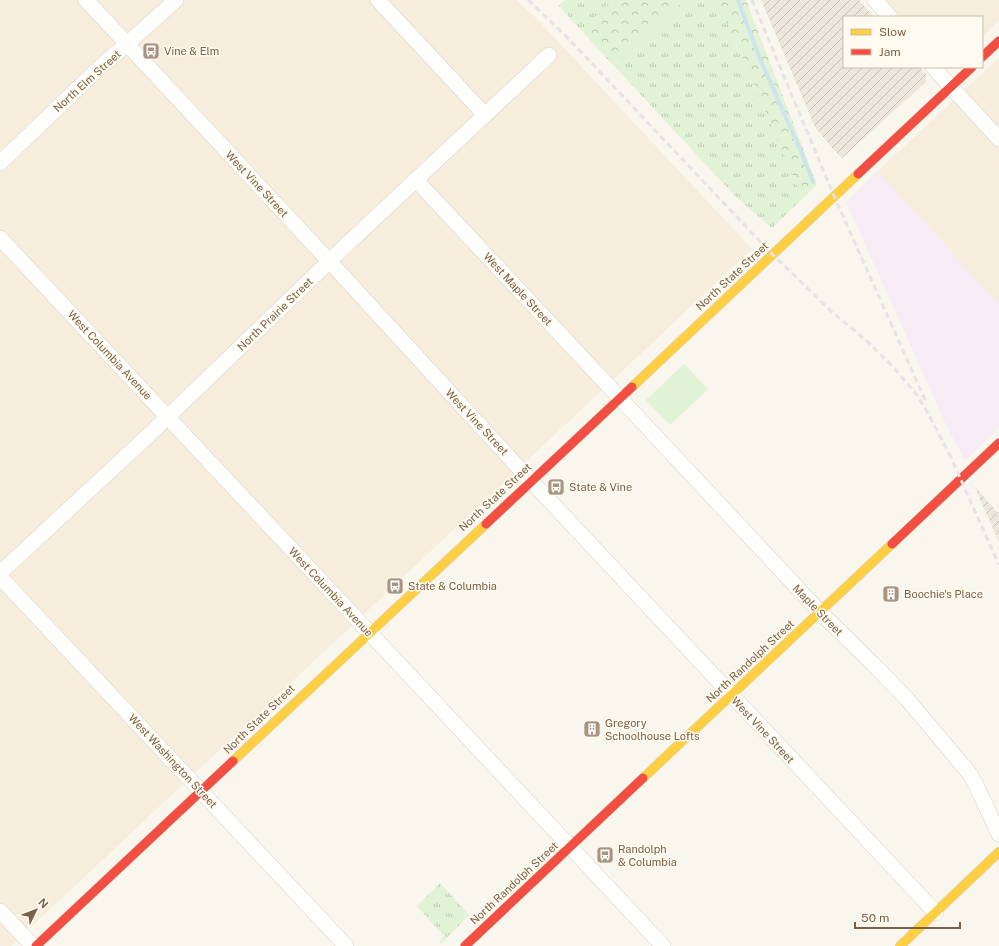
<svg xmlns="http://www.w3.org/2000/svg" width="999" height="946" viewBox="0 0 999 946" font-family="'Public Sans',sans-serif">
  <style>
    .residential { fill: #f6eddc }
    .industrial { fill: url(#industrial-furrows) }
    .education { fill: #f7ecf5 }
    .grass { fill: url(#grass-tufts) }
    .forest { fill: url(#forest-crowns) }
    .garden { fill: #e2f2d6 }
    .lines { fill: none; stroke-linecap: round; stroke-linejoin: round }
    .stream { stroke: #cce4ec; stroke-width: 4 }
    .street-casing { stroke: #d9d3cb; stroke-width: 16 }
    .slow-casing { stroke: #dad3ca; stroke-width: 10 }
    .jam-casing { stroke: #dad3ca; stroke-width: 10 }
    .street { stroke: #fefefc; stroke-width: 15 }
    .slow { stroke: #ffcf43; stroke-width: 9 }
    .jam { stroke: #f24e42; stroke-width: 9 }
    .rail { stroke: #e6e2e6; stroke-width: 3; stroke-dasharray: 6 4; stroke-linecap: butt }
    .labels { text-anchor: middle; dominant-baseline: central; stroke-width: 3; stroke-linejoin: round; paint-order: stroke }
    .poi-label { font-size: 11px; fill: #7c6147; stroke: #fffbf0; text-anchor: start }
    .street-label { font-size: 11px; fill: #7c6147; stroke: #fffbf0 }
  </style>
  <defs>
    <pattern id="industrial-furrows" width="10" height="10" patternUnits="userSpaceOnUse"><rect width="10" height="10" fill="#ede6dc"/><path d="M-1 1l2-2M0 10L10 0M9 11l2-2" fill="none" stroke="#c5beb4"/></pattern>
    <pattern id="grass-tufts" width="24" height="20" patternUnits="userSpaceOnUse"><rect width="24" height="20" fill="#e2f2d6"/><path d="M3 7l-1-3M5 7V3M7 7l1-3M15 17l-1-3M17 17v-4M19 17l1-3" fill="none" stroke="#bcc7af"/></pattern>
    <pattern id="forest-crowns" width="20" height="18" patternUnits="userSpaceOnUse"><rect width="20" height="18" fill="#e2f2d6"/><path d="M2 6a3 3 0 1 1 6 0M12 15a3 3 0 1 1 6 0" fill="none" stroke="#bcc7af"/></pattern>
  </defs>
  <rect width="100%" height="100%" fill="#f9f6ed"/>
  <g class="residential">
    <path d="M 0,0 L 516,0 L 535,17 L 752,249 L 11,946 L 0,946 Z"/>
    <path d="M 884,0 L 999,0 L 999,20 L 982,37 L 982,17 L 899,17 Z"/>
    <path d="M 999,58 L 999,304 L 878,171 Z"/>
  </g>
  <g class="industrial">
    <path d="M 761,0 L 859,0 L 874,17 L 844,17 L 844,67 L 919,67 L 926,74 L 926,82 L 842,158 L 834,150 L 815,127 Z"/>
    <path d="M 975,487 L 999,514 L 999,542 L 979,497 Z"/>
  </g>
  <path class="education" d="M 878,171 L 999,304 L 999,428 L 965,460 L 948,429 L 846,202 Z"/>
  <g class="grass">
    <path d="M 565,0 L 613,0 L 581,30 L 559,6 Z"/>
    <path d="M 685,0 L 717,0 L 803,198 L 772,228 L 736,197 L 614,66 Z"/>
    <path d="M 440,883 L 469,915 L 441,944 L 440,940 L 444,936 L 417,906 Z"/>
  </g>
  <g class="forest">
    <path d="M 613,0 L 685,0 L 614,66 L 581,30 Z"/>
    <path d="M 717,0 L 746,0 L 817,185 L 803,198 Z"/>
  </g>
  <path class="garden" d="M 684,364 L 708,389 L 670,425 L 646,400 Z"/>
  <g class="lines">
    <path class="stream" d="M 738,0 L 760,59 L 800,149 L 813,182"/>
    <g class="street-casing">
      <g id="street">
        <path d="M 86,0 L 342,275 L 518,467 L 936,913"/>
        <path d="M 378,0 L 485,115"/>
        <path d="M 875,0 L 890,17"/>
        <path d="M 933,67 L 999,139"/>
        <path d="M 0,163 L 98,69 L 127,44 L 176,0"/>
        <path d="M 416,180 L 820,612 L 873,664 L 907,699 L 970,774 L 977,787 L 999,834"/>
        <path d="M 0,238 L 663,946"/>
        <path d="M 0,573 L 151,433 L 340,251 L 549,55"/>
        <path d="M 0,577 L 346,946"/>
        <path d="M 0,911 L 33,946"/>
      </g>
    </g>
    <g class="slow-casing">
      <g id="slow">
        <path d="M 632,387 L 858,174"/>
        <path d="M 233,761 L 486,524"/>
        <path d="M 643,778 L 892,544"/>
        <path d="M 900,946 L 999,852"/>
      </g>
    </g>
    <g class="jam-casing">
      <g id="jam">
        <path d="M 982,57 L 999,41"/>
        <path d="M 858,174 L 972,67"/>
        <path d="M 486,524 L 632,387"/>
        <path d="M 892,544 L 999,443"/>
        <path d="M 36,946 L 233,761"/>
        <path d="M 465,946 L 643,778"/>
      </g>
    </g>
    <use href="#street" class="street"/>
    <use href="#slow" class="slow"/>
    <use href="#jam" class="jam"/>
    <g class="rail">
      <path d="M 528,0 L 564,34 L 772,254 L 831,311 L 869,343 L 894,368 L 917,395 L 926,410 L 951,457"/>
      <path d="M 752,0 L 834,196 L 926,402"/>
      <path d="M 949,453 L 999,565"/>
    </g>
  </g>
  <defs>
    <g id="bus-square" transform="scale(0.9)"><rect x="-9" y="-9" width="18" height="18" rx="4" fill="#a89581" stroke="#fffbf0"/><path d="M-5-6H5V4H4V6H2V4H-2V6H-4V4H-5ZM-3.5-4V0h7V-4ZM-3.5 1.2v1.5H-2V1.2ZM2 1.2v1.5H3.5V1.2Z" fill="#fff"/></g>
    <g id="building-square" transform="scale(0.9)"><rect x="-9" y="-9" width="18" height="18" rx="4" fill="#a89581" stroke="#fffbf0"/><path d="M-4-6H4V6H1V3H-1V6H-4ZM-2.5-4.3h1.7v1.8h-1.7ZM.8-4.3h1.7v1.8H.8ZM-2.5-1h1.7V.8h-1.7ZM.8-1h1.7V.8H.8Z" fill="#fff"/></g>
  </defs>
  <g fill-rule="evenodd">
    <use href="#bus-square" x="151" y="51"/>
    <use href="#bus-square" x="556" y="487"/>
    <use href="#bus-square" x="395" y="586"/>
    <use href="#building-square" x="891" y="594"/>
    <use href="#building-square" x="592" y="729"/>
    <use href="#bus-square" x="605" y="855"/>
  </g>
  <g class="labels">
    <g class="poi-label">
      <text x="164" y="51">Vine &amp; Elm</text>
      <text x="569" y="487">State &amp; Vine</text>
      <text x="408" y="586">State &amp; Columbia</text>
      <text x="904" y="594">Boochie's Place</text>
      <text x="605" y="723">Gregory<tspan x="605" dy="13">Schoolhouse Lofts</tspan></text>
      <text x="618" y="849">Randolph<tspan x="618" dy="13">&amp; Columbia</tspan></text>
    </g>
    <g class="street-label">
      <text transform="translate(87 81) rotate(-42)">North Elm Street</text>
      <text transform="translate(257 184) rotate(47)">West Vine Street</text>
      <text transform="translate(732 276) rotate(-43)">North State Street</text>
      <text transform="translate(518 289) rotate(47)">West Maple Street</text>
      <text transform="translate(275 314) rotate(-44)">North Prairie Street</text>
      <text transform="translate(110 355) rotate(47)">West Columbia Avenue</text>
      <text transform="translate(477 422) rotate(47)">West Vine Street</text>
      <text transform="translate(495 497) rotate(-43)">North State Street</text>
      <text transform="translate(331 592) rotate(47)">West Columbia Avenue</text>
      <text transform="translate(818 610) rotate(46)">Maple Street</text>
      <text transform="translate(750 661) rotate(-43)">North Randolph Street</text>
      <text transform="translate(259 719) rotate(-44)">North State Street</text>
      <text transform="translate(763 730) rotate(47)">West Vine Street</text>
      <text transform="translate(173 761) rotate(47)">West Washington Street</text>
      <text transform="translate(514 883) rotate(-43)">North Randolph Street</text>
    </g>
  </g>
  <rect x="843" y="16" width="140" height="52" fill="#fffbf0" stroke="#cbbdac"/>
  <rect x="851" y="29" width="20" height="6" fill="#ffcf43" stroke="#cbbdac"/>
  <text x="879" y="36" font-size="12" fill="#7c6147">Slow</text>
  <rect x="851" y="49" width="20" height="6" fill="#f24e42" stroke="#cbbdac"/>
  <text x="879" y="56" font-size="12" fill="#7c6147">Jam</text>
  <g transform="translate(36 910) rotate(47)" stroke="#fffbf0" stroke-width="3" paint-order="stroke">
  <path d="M0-3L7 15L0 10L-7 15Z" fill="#7c6147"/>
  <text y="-6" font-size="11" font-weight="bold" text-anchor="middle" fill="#7c6147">N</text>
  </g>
  <path d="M855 922v6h105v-6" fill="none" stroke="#7c6147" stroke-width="2"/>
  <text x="861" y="922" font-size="12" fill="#7c6147" stroke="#fffbf0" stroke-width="3" paint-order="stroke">50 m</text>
</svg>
